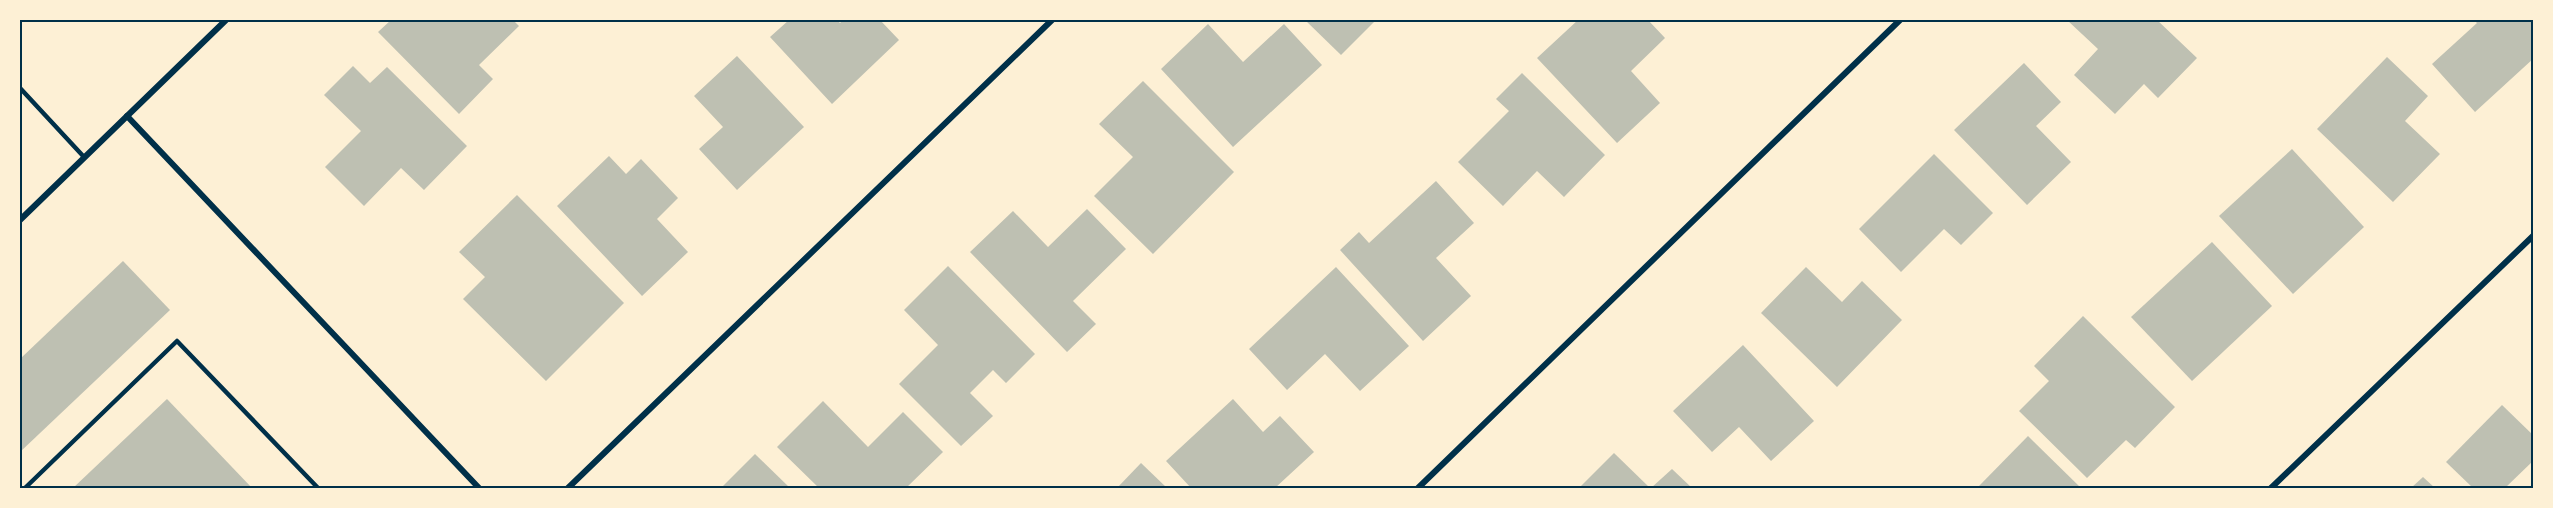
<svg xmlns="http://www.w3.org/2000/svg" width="2553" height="508" viewBox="0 0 2553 508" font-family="Inter,sans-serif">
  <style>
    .building { fill: #bec0b2 }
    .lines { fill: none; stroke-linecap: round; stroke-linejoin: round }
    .service { stroke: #003049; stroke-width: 4.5 }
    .minor { stroke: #003049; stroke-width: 6 }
    .neatline { fill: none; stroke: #003049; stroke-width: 2 }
  </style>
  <rect width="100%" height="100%" fill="#fdf0d5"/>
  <g class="building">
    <path d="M 391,20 L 513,20 L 519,26 L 479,65 L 493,79 L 459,114 L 378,32 Z"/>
    <path d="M 789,20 L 837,20 L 840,23 L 843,20 L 880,20 L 899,40 L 832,104 L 770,37 Z"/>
    <path d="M 1305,20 L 1376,20 L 1341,55 Z"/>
    <path d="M 1578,20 L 1648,20 L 1665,38 L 1631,71 L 1660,103 L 1617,143 L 1537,58 Z"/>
    <path d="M 2067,20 L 2157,20 L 2197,58 L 2158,98 L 2144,84 L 2115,114 L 2074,75 L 2098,49 Z"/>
    <path d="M 2474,20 L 2534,20 L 2534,58 L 2475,112 L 2432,64 L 2477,23 Z"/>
    <path d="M 1208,24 L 1243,62 L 1284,24 L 1322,65 L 1233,147 L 1161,69 Z"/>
    <path d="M 737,56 L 804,127 L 737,190 L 699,149 L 723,127 L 694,96 Z"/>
    <path d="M 2387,57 L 2428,96 L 2405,121 L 2440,154 L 2393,202 L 2317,129 Z"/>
    <path d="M 2024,63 L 2061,102 L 2036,126 L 2071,162 L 2027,205 L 1954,130 Z"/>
    <path d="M 353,66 L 370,83 L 387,67 L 467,146 L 424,190 L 401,168 L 364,206 L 325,167 L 361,131 L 324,95 Z"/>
    <path d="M 1522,73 L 1605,155 L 1564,197 L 1537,171 L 1503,206 L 1458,162 L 1509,111 L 1496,99 Z"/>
    <path d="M 1143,81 L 1234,172 L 1153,254 L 1094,196 L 1133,157 L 1099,124 Z"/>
    <path d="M 2292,149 L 2364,227 L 2293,294 L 2219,216 Z"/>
    <path d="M 1934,154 L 1993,213 L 1961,245 L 1944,229 L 1901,272 L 1859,229 Z"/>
    <path d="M 609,156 L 626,174 L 641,159 L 678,198 L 657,219 L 688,252 L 642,296 L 557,206 Z"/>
    <path d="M 1436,181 L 1474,223 L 1436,258 L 1471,296 L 1423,341 L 1340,250 L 1359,232 L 1369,243 Z"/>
    <path d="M 517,195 L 624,303 L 546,381 L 463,299 L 485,277 L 459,252 Z"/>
    <path d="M 1087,209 L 1126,249 L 1073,301 L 1096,324 L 1067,352 L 970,252 L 1013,211 L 1048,247 Z"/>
    <path d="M 2212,242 L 2272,306 L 2192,381 L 2131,317 Z"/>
    <path d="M 123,261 L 170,310 L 20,452 L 20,359 Z"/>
    <path d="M 948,266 L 1035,354 L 1006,383 L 993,370 L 970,393 L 993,416 L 961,446 L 899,384 L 938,345 L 904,310 Z"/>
    <path d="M 1336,267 L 1409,346 L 1360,391 L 1325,354 L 1287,390 L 1249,349 Z"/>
    <path d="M 1806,267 L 1842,302 L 1862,281 L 1902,320 L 1837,387 L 1761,313 Z"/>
    <path d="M 2083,316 L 2175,407 L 2135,448 L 2126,440 L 2087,478 L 2019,411 L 2049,381 L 2034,366 Z"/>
    <path d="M 1743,345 L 1814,421 L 1771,461 L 1739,427 L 1712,452 L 1673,411 Z"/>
    <path d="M 167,399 L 252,488 L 73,488 Z"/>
    <path d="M 1233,399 L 1263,432 L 1280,416 L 1314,452 L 1275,488 L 1191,488 L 1166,461 Z"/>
    <path d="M 823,401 L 868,447 L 903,412 L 943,452 L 906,488 L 819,488 L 777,447 Z"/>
    <path d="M 2502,405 L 2534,436 L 2534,460 L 2505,488 L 2473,488 L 2446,462 Z"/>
    <path d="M 2028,436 L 2081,488 L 1982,488 L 1979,486 Z"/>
    <path d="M 1614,453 L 1650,488 L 1579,488 Z"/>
    <path d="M 755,454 L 790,488 L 721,488 Z"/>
    <path d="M 1141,463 L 1167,488 L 1117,488 Z"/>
    <path d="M 1672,469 L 1692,488 L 1651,488 Z"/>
    <path d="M 2423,477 L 2435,488 L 2411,488 Z"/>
  </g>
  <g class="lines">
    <g class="service">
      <path d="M 20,88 L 84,157"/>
      <path d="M 25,488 L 177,341 L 318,488"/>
    </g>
    <g class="minor">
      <path d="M 127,116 L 479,488"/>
      <path d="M 20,220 L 226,20"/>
      <path d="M 568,488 L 1052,20"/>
      <path d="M 1418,488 L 1900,20"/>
      <path d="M 2271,488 L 2534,235"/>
    </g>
  </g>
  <rect width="2553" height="508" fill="none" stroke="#fdf0d5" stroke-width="42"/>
  <rect x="21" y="21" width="2511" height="466" class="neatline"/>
</svg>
